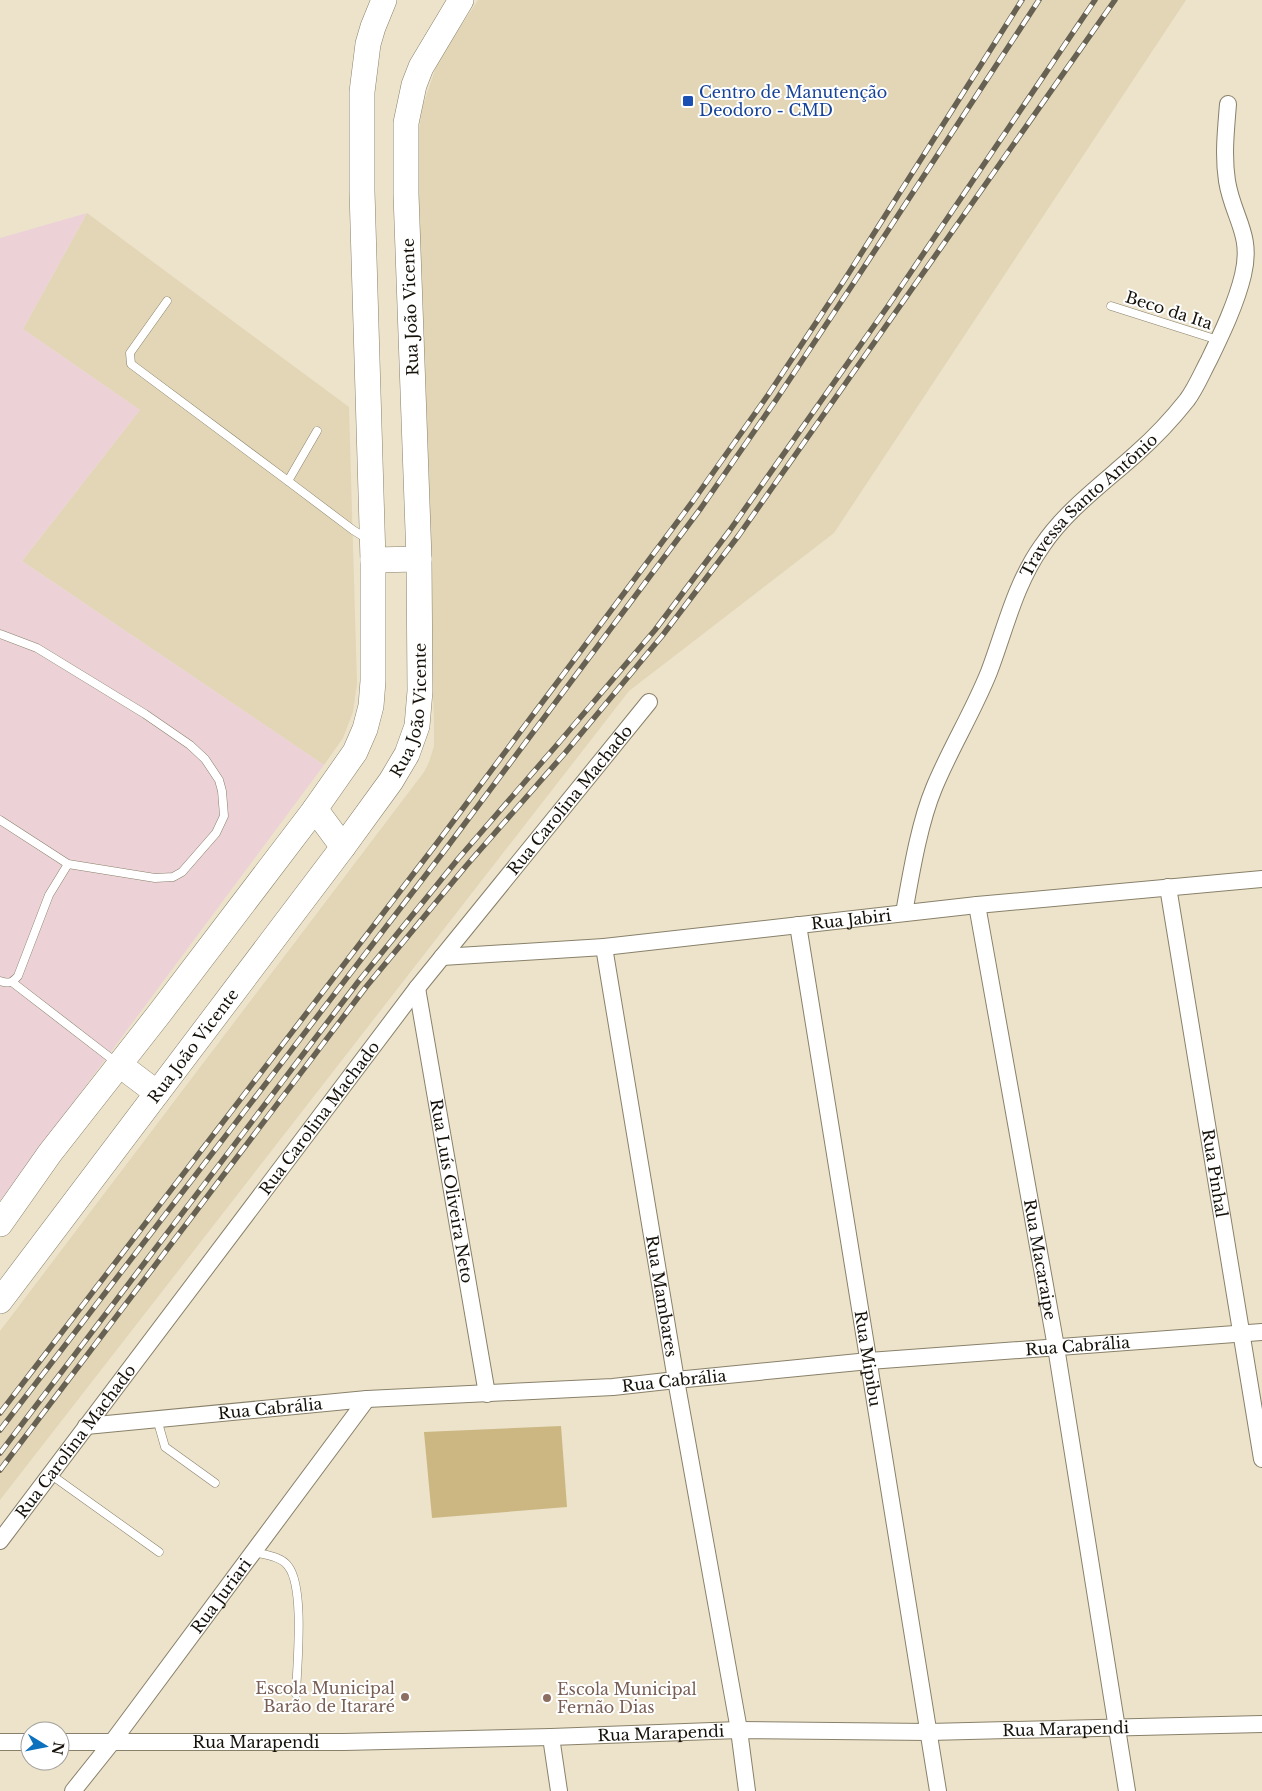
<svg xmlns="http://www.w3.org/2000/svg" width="1262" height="1791" viewBox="0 0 1262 1791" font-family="'Libre Baskerville',serif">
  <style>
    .built { fill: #e2d6b6 }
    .education { fill: #ecd2d7 }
    .green { fill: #ccb783 }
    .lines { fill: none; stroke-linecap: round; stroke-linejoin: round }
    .service-casing { stroke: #89806a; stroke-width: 9 }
    .minor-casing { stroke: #89806a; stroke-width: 18 }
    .primary-casing { stroke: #89806a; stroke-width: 26 }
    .service { stroke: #fff; stroke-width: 8 }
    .minor { stroke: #fff; stroke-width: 16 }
    .primary { stroke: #fff; stroke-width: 25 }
    .rail-casing { stroke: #676153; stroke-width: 5.5 }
    .rail { stroke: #fff; stroke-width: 4; stroke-dasharray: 11; stroke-linecap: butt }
    .transit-dot { fill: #1a4fb4; stroke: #fff; stroke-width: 2 }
    .education-dot { fill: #8d6e63; stroke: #fff; stroke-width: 2 }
    .labels { text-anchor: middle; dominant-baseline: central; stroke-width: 4; stroke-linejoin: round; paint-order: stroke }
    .transit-label { font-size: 16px; fill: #164399; stroke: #fff; text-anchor: start }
    .street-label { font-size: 16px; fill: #16120a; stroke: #fff }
    .education-label { font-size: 16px; fill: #785e54; stroke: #fff; text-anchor: end }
  </style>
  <rect width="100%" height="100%" fill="#ece3ca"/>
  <g class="built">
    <path d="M 478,0 L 1186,0 L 834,533 L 629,691 L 0,1500 L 0,1331 L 424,772 L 429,762 L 434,746 L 434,723 L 416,171 L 417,140 L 423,105 L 438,61 Z"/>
    <path d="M 87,213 L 349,407 L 357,683 L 353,712 L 343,738 L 324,765 L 22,561 L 140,410 L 23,329 Z"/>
  </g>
  <path class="education" d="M 87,213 L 23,329 L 140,410 L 22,561 L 324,765 L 0,1201 L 0,238 Z"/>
  <path class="green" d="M 561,1426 L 567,1507 L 432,1518 L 424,1432 Z"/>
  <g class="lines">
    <g class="service-casing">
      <g id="service">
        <path d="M 167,301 L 130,353 L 131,364 L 288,481 L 353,530 L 369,540"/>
        <path d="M 1111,306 L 1218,340"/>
        <path d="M 288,481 L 317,431"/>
        <path d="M 0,634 L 37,648 L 145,714 L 190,745 L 205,759 L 219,780 L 222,791 L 224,816 L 216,833 L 182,872 L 173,877 L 155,878 L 68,864 L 0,820"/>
        <path d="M 0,981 C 9,984 12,983 18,976 L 49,895 L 68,864"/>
        <path d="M 12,982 L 117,1063"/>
        <path d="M 157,1419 L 165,1447 L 215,1483"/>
        <path d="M 50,1474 L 159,1552"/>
        <path d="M 253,1552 C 265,1555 281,1556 288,1566 C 305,1587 297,1665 296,1694"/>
      </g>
    </g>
    <g class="minor-casing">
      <g id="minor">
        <path id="s1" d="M 1168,887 L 1262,1459"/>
        <path id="s2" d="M 977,905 L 1056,1347 L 1127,1791"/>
        <path id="s3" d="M 904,913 C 911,874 919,824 934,788 C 950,749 973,712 989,672 C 1005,630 1015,584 1042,546 C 1067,509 1104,483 1137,453 C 1155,437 1172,419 1187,400 C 1196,388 1202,373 1209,360 C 1222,333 1236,304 1243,275 C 1253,234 1233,218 1227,181 C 1223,155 1226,130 1228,104"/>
        <path id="s4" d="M 798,925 L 938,1791"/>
        <path id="s5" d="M 604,947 L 676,1380 L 739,1730 L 747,1791"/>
        <path id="s6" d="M 442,957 L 604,947 L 977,905 L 1262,879"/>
        <path id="s7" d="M 417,988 L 487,1394"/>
        <path id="s8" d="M 86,1426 L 367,1399 L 613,1387 L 676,1380 L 869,1361 L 1262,1332"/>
        <path id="s9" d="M 0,1541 L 417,988 L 649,702"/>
        <path d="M 551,1737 L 559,1791"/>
        <path d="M 0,1742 L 30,1742"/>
        <path id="s10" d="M 60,1742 L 344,1742 L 551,1737 L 739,1730 L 929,1732 L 1262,1724"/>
        <path id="s11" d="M 73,1791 L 113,1741 L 367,1399"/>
      </g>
    </g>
    <g class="primary-casing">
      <g id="primary">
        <path d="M 373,560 L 419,559"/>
        <path d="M 315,809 L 343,847"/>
        <path d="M 120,1065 L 157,1093"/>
        <path d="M 0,1224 L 50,1153 L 159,1014 L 315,809 L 355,752 L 365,729 L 371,706 L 373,681 L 373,560 L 362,191 L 362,92 L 368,44 L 373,27 L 384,0"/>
        <path id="s12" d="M 0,1301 L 343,847 L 391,781 L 407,754 L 417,726 L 420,691 L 419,559 L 406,194 L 406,123 L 414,85 L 421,67 L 461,0"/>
      </g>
    </g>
    <use href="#service" class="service"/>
    <use href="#minor" class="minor"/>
    <use href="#primary" class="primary"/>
    <g class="rail-casing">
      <g id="rail">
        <path d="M 0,1413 L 437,843 L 693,501 L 768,395 L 845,279 L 1022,0"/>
        <path d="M 0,1430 L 445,850 L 701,508 L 776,400 L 853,284 L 1039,0"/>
        <path d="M 0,1453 L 358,982 L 458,859 L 556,746 L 655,630 L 730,530 L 888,306 L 1095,0"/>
        <path d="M 0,1470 L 366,987 L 466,866 L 565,753 L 662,636 L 739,535 L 1115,0"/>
      </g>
    </g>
    <use href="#rail" class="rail"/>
  </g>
  <rect class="transit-dot" x="682" y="95" width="12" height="12" rx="2.5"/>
  <g class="education-dot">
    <circle cx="405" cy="1697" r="5"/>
    <circle cx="547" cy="1698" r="5"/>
  </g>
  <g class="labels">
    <g class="transit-label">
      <text x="699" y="92">Centro de Manutenção<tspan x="699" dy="18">Deodoro - CMD</tspan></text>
    </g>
    <g class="street-label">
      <text transform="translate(410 307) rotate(-92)">Rua João Vicente</text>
      <text transform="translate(1169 310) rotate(18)">Beco da Ita</text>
      <text stroke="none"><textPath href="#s3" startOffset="456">Travessa Santo Antônio</textPath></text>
      <text stroke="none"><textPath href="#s12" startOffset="726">Rua João Vicente</textPath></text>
      <text stroke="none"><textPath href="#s9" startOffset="935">Rua Carolina Machado</textPath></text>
      <text stroke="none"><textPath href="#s6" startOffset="411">Rua Jabiri</textPath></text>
      <text stroke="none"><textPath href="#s12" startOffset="320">Rua João Vicente</textPath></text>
      <text stroke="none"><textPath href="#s9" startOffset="530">Rua Carolina Machado</textPath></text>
      <text stroke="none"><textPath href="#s1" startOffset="290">Rua Pinhal</textPath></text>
      <text stroke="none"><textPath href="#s7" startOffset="206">Rua Luís Oliveira Neto</textPath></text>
      <text stroke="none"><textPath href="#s2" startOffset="360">Rua Macaraipe</textPath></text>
      <text stroke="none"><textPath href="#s5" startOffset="354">Rua Mambares</textPath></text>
      <text stroke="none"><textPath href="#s8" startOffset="995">Rua Cabrália</textPath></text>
      <text stroke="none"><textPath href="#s4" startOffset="439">Rua Mipibu</textPath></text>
      <text stroke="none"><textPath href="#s8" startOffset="590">Rua Cabrália</textPath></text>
      <text stroke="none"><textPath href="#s8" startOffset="185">Rua Cabrália</textPath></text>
      <text stroke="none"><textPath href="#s9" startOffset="125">Rua Carolina Machado</textPath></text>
      <text stroke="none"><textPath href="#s11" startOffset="245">Rua Juriari</textPath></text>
      <text stroke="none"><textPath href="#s10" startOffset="1006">Rua Marapendi</textPath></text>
      <text stroke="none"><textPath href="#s10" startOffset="601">Rua Marapendi</textPath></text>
      <text stroke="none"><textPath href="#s10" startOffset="196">Rua Marapendi</textPath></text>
    </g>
    <g class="education-label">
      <text x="395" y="1688">Escola Municipal<tspan x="395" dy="18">Barão de Itararé</tspan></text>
      <text x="557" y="1689" text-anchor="start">Escola Municipal<tspan x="557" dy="18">Fernão Dias</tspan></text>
    </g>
  </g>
  <g transform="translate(45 1746) rotate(100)"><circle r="24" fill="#ffffff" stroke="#a2a09d"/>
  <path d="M0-4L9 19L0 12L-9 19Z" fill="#0c72be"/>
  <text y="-8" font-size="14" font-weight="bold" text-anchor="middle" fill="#16120a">N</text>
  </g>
</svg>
